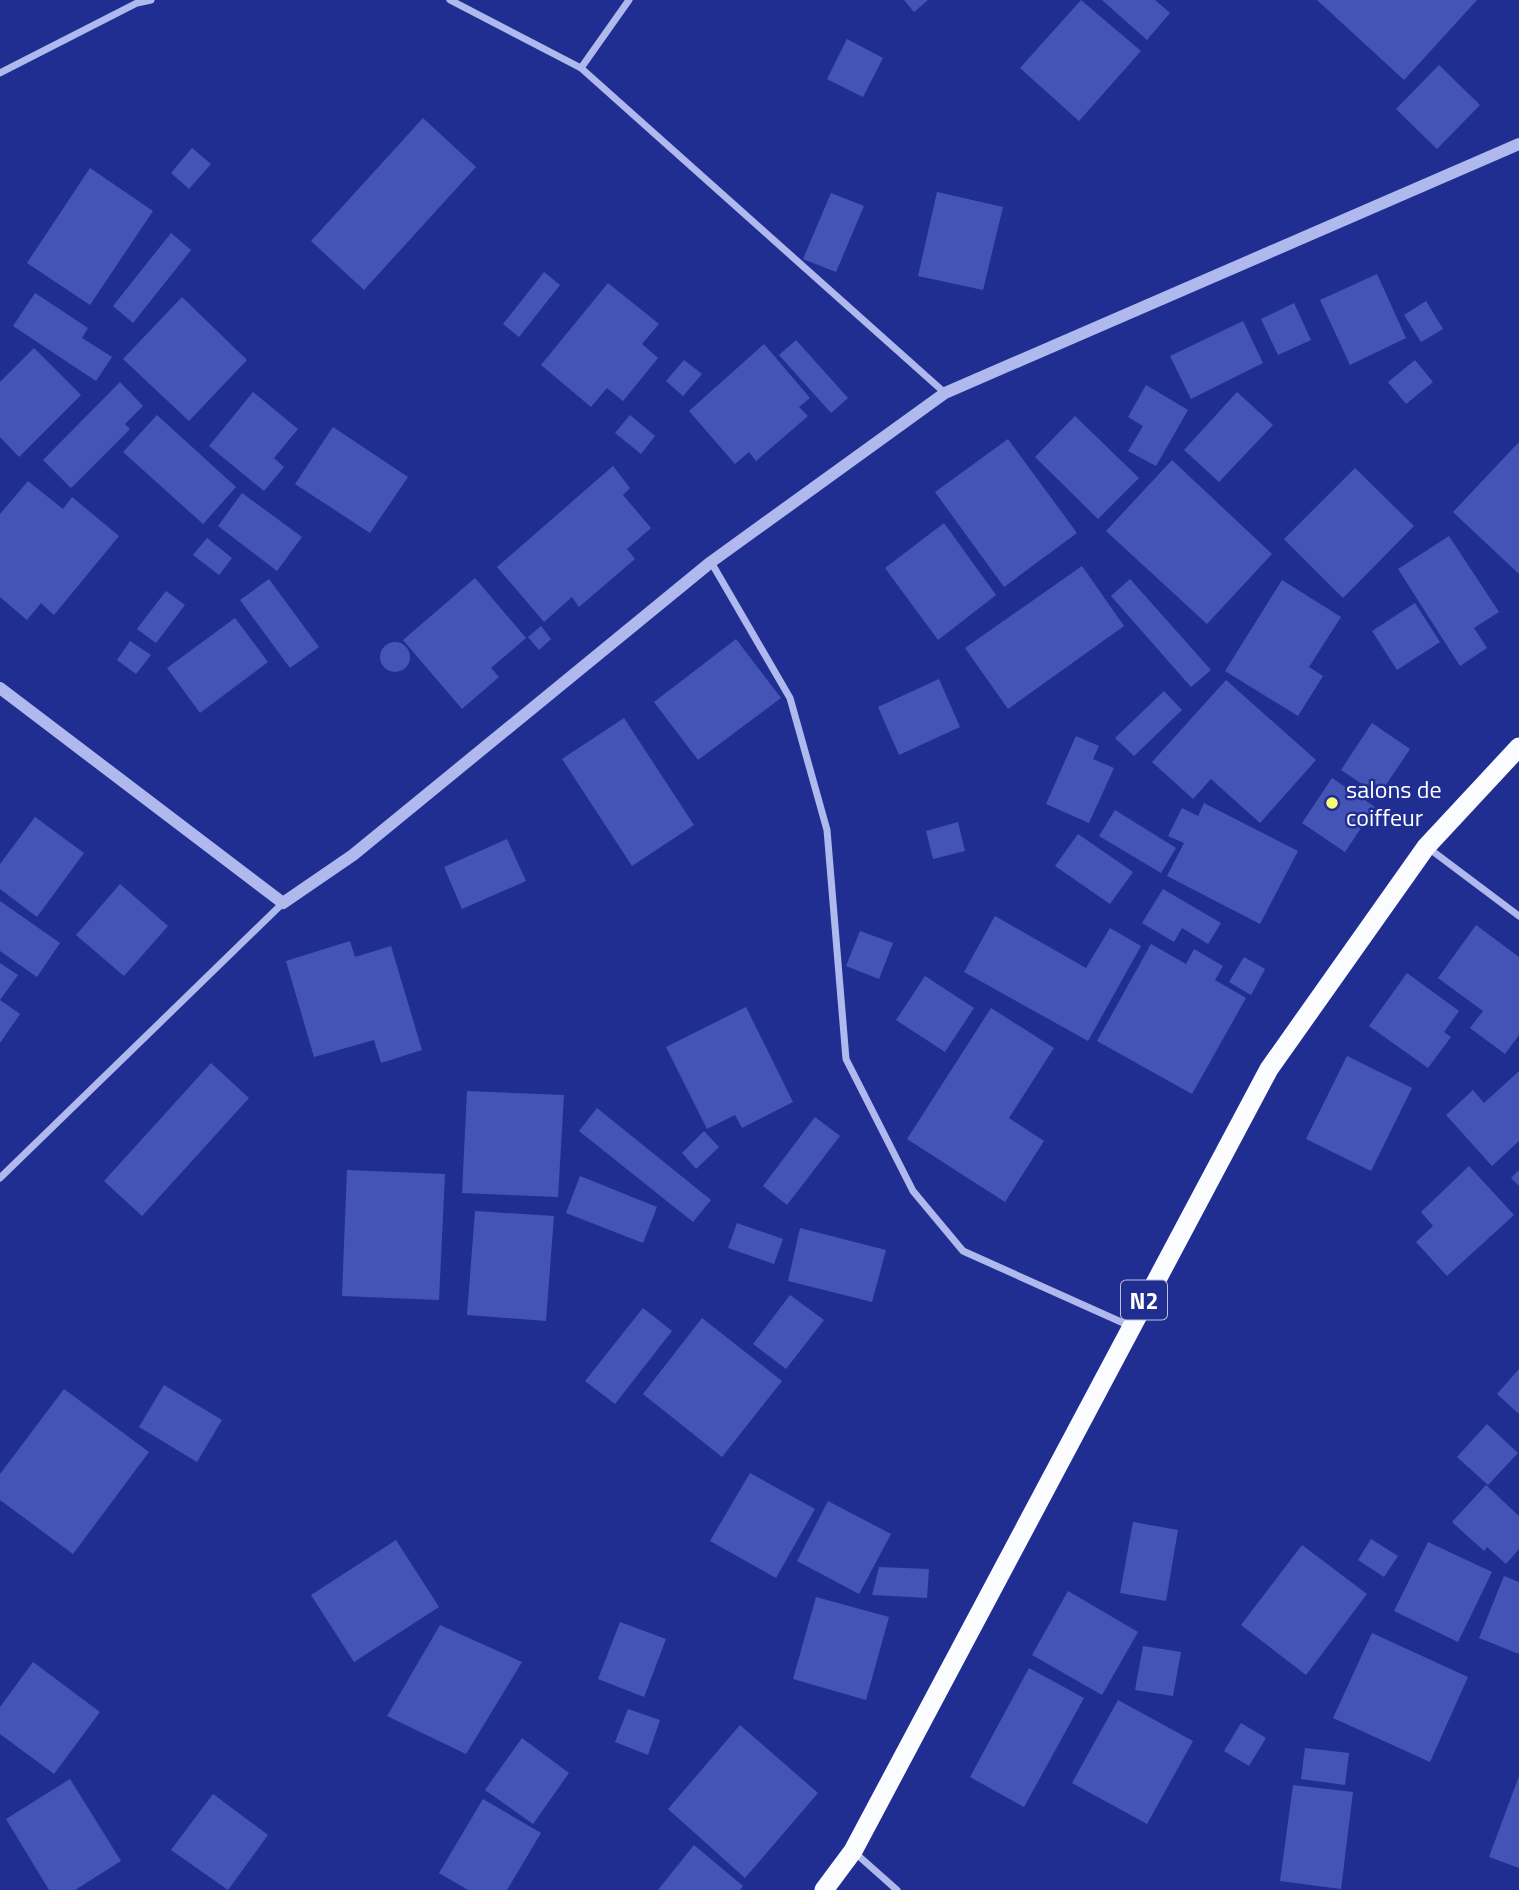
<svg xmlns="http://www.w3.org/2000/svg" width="1519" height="1890" viewBox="0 0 1519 1890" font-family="'Titillium Web',sans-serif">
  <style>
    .building { fill: #4454b6 }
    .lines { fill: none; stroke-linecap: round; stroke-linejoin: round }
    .minor { stroke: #b0b9ed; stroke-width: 7 }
    .tertiary { stroke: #b0b9ed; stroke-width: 12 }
    .trunk { stroke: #fbfcff; stroke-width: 19 }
    .poi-dot { fill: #f8fb71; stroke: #202e91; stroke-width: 2.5 }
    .labels { text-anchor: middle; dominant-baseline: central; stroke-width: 5; stroke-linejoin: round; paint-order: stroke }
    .shield { fill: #202e91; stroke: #bcc0de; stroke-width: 2 }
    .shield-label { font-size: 23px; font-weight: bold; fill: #fff }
    .poi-label { font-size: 24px; fill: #fff; stroke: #202e91; text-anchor: start }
  </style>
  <rect width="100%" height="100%" fill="#202e91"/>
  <g class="building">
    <path d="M 904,0 L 928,0 L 914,12 Z"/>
    <path d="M 1081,0 L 1141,51 L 1079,121 L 1020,68 Z"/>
    <path d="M 1102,0 L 1155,0 L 1170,13 L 1147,40 Z"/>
    <path d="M 1317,0 L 1477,0 L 1404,80 Z"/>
    <path d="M 847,39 L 883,58 L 863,97 L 827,79 Z"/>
    <path d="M 1439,65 L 1480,105 L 1437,149 L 1396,109 Z"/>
    <path d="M 423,118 L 476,167 L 364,290 L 311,241 Z"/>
    <path d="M 192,148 L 211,164 L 189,189 L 171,173 Z"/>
    <path d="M 90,168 L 153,211 L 90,305 L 27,263 Z"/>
    <path d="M 937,192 L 1003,207 L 983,290 L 918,276 Z"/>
    <path d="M 831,193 L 864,206 L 836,272 L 803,259 Z"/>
    <path d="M 171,233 L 191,250 L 133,323 L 113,306 Z"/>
    <path d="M 544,272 L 560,285 L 519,337 L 503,324 Z"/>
    <path d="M 1377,274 L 1406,338 L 1350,365 L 1320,300 Z"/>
    <path d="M 608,283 L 659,324 L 642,344 L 658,358 L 623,401 L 607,388 L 591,407 L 541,365 Z"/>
    <path d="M 35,293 L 88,328 L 82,338 L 112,357 L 96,381 L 13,326 Z"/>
    <path d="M 182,297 L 247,360 L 189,421 L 123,359 Z"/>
    <path d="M 1426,301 L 1443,329 L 1421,342 L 1404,315 Z"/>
    <path d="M 1294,303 L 1311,340 L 1278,355 L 1261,319 Z"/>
    <path d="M 1243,321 L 1263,363 L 1191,399 L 1170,356 Z"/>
    <path d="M 796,340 L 848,398 L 831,413 L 779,355 Z"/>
    <path d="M 764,344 L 810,398 L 799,407 L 808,416 L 756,461 L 749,452 L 735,464 L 689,411 Z"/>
    <path d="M 34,348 L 81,395 L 19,457 L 0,437 L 0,382 Z"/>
    <path d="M 684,360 L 702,374 L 683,396 L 666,381 Z"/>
    <path d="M 1415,360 L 1433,382 L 1406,404 L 1388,382 Z"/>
    <path d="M 120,382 L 143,406 L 125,424 L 130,429 L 71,488 L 43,460 Z"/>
    <path d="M 1146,385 L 1188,410 L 1156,466 L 1128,451 L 1143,426 L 1128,417 Z"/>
    <path d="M 253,392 L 298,429 L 274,458 L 284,467 L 264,491 L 209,446 Z"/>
    <path d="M 1237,392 L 1273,425 L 1219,482 L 1184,450 Z"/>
    <path d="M 157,415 L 236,487 L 203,524 L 123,452 Z"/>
    <path d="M 630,415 L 655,436 L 641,454 L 615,433 Z"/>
    <path d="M 1075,416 L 1139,478 L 1098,519 L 1035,457 Z"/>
    <path d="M 333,427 L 408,477 L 370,533 L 295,484 Z"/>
    <path d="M 1008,439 L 1077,533 L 1004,587 L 935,492 Z"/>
    <path d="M 1519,442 L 1519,574 L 1453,512 Z"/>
    <path d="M 1172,460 L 1272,554 L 1207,624 L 1106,531 Z"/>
    <path d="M 613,466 L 630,488 L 623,495 L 651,528 L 627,549 L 635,559 L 579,607 L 572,597 L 544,622 L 497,567 Z"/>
    <path d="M 1355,468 L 1414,526 L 1343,598 L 1284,539 Z"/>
    <path d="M 28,481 L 63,509 L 72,497 L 119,536 L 54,615 L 41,603 L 27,620 L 0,597 L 0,514 Z"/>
    <path d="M 242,493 L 302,537 L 277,571 L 218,526 Z"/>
    <path d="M 944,523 L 996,595 L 938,640 L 885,568 Z"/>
    <path d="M 1449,536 L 1499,612 L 1474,628 L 1487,648 L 1460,666 L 1398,569 Z"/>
    <path d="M 207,538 L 232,558 L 219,575 L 193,555 Z"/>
    <path d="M 1082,566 L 1124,626 L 1008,709 L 965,648 Z"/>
    <path d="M 475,578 L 526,638 L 491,668 L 499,677 L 462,709 L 403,640 Z"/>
    <path d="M 269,579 L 319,647 L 290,668 L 240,600 Z"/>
    <path d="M 1130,579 L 1211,670 L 1191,687 L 1111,596 Z"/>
    <path d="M 1282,580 L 1341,617 L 1309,667 L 1323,676 L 1298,716 L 1225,671 Z"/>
    <path d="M 166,591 L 185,605 L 156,643 L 137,629 Z"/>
    <path d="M 1415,603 L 1440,642 L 1397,670 L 1372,631 Z"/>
    <path d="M 235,618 L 268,662 L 200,713 L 167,668 Z"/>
    <path d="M 541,626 L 551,639 L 539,650 L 528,637 Z"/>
    <path d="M 736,639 L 781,698 L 698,760 L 654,702 Z"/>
    <path d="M 130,641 L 151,655 L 136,674 L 117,660 Z"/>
    <circle cx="395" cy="657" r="15"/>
    <path d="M 939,679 L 960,727 L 899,755 L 878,707 Z"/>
    <path d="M 1226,680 L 1316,760 L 1260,823 L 1211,779 L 1193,799 L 1152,762 Z"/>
    <path d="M 1164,691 L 1182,710 L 1134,756 L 1115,738 Z"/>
    <path d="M 624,718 L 694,825 L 632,866 L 562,759 Z"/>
    <path d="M 1372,723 L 1410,749 L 1379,795 L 1341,770 Z"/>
    <path d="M 1076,736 L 1099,746 L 1093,759 L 1114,768 L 1089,823 L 1046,804 Z"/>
    <path d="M 1332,778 L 1375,807 L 1345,852 L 1302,823 Z"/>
    <path d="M 1204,803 L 1298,851 L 1260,924 L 1167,876 L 1184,843 L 1168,836 L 1182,808 L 1198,816 Z"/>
    <path d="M 1115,810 L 1176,848 L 1161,873 L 1099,836 Z"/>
    <path d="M 35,817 L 84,853 L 37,917 L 0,889 L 0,864 Z"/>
    <path d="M 958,822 L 965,851 L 933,859 L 926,831 Z"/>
    <path d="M 1078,834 L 1133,872 L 1110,904 L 1055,866 Z"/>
    <path d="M 507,839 L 526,881 L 462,909 L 444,867 Z"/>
    <path d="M 120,884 L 168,926 L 124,976 L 76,935 Z"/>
    <path d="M 1163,889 L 1221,923 L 1208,944 L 1182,928 L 1174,942 L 1142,923 Z"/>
    <path d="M 0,901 L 60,943 L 37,977 L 0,951 Z"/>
    <path d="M 995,916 L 1086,968 L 1110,928 L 1141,946 L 1088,1041 L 964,972 Z"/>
    <path d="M 1476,925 L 1519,957 L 1519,1035 L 1505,1054 L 1470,1028 L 1483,1011 L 1438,978 Z"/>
    <path d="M 860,931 L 893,943 L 879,979 L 846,966 Z"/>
    <path d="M 350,941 L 355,957 L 391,946 L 422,1050 L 381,1063 L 374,1040 L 314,1057 L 286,961 Z"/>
    <path d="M 1151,944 L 1186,964 L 1194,949 L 1223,966 L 1215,980 L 1246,998 L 1192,1094 L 1097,1041 Z"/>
    <path d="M 1244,957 L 1265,969 L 1251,995 L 1229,982 Z"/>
    <path d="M 0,963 L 18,975 L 0,1000 Z"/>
    <path d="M 1407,973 L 1459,1011 L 1444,1032 L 1451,1037 L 1428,1068 L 1369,1026 Z"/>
    <path d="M 925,976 L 974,1008 L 945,1052 L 896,1020 Z"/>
    <path d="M 0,1000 L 20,1014 L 0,1043 Z"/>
    <path d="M 746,1007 L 793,1102 L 742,1128 L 735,1115 L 707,1129 L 666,1047 Z"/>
    <path d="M 991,1008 L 1054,1048 L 1009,1118 L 1044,1141 L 1005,1202 L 907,1139 Z"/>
    <path d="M 1347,1056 L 1412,1088 L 1371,1171 L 1306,1139 Z"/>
    <path d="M 211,1063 L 249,1098 L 142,1216 L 104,1181 Z"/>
    <path d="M 1519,1071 L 1519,1141 L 1492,1166 L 1446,1115 L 1473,1090 L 1484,1103 Z"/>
    <path d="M 467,1091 L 564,1095 L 558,1197 L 462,1193 Z"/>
    <path d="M 597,1108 L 711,1200 L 693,1222 L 579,1131 Z"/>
    <path d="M 815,1117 L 840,1136 L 787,1205 L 763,1186 Z"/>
    <path d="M 704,1131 L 719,1147 L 696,1169 L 682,1153 Z"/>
    <path d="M 1469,1166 L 1514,1215 L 1447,1276 L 1416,1242 L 1433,1226 L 1421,1212 Z"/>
    <path d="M 347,1170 L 445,1174 L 439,1300 L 342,1296 Z"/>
    <path d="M 1519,1170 L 1519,1186 L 1511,1178 Z"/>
    <path d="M 580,1176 L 657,1207 L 643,1243 L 566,1213 Z"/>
    <path d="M 475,1211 L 554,1216 L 546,1321 L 467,1315 Z"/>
    <path d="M 737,1223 L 783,1239 L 774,1264 L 728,1248 Z"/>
    <path d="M 800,1228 L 886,1250 L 872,1302 L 788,1281 Z"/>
    <path d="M 790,1295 L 824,1320 L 786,1369 L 753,1344 Z"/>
    <path d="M 643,1308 L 672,1331 L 615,1404 L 585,1381 Z"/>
    <path d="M 702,1318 L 782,1381 L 722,1457 L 643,1394 Z"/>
    <path d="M 1519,1369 L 1519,1414 L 1497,1394 Z"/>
    <path d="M 164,1385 L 222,1420 L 197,1462 L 139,1427 Z"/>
    <path d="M 64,1389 L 149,1452 L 73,1554 L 0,1500 L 0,1474 Z"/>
    <path d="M 1487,1424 L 1518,1453 L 1488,1485 L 1457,1457 Z"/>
    <path d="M 750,1473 L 815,1509 L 776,1578 L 710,1541 Z"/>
    <path d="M 1486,1485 L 1519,1516 L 1519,1549 L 1506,1564 L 1487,1547 L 1484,1551 L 1452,1522 Z"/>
    <path d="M 828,1501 L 891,1534 L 859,1594 L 797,1561 Z"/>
    <path d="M 1133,1522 L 1178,1530 L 1166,1601 L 1120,1593 Z"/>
    <path d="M 1371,1539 L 1398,1556 L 1384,1577 L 1358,1560 Z"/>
    <path d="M 396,1540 L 439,1607 L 354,1662 L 311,1595 Z"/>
    <path d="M 1428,1542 L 1492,1572 L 1458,1642 L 1394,1611 Z"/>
    <path d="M 1302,1545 L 1367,1594 L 1306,1675 L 1241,1625 Z"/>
    <path d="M 879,1567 L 929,1569 L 927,1598 L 872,1595 Z"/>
    <path d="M 1504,1576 L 1519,1582 L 1519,1654 L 1479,1638 Z"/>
    <path d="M 1068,1591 L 1138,1632 L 1102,1695 L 1032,1655 Z"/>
    <path d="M 816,1597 L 889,1617 L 866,1700 L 793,1679 Z"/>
    <path d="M 620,1622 L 666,1639 L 644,1697 L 598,1679 Z"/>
    <path d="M 440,1625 L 522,1662 L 466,1754 L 387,1716 Z"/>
    <path d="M 1372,1633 L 1468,1677 L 1430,1762 L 1333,1718 Z"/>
    <path d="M 1143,1646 L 1181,1652 L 1173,1696 L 1135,1690 Z"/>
    <path d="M 33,1662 L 100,1712 L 54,1774 L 0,1734 L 0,1707 Z"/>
    <path d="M 1029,1668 L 1084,1698 L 1024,1807 L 970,1777 Z"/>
    <path d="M 1118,1700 L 1193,1741 L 1147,1824 L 1072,1783 Z"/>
    <path d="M 628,1709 L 660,1720 L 648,1755 L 615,1742 Z"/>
    <path d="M 1241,1723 L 1266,1738 L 1249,1766 L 1224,1751 Z"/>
    <path d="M 740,1725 L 818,1793 L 745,1878 L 668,1809 Z"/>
    <path d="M 522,1738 L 569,1773 L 533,1824 L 485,1790 Z"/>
    <path d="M 1305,1748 L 1349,1753 L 1345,1785 L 1301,1779 Z"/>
    <path d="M 1519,1776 L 1519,1868 L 1489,1857 Z"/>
    <path d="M 70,1779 L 121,1861 L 75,1890 L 49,1890 L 6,1819 Z"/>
    <path d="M 1293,1785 L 1353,1792 L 1341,1889 L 1280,1881 Z"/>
    <path d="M 213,1794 L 268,1835 L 228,1890 L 171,1850 Z"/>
    <path d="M 483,1799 L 541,1833 L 507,1890 L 468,1890 L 439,1873 Z"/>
    <path d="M 694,1845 L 743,1886 L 740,1890 L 658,1890 Z"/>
  </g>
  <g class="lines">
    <g class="minor">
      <path d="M 450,0 L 581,68 L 945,393"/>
      <path d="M 581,68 L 629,0"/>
      <path d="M 0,73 L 137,3 L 151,0"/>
      <path d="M 711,562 L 790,698 L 827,830 L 846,1059 L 913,1191 L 963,1251 L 1130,1326"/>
      <path d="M 1427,847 L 1519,916"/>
      <path d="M 0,1178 L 283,903"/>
      <path d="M 853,1851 L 897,1890"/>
    </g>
    <path class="tertiary" d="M 0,688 L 283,903 L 353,855 L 711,562 L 945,393 L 1519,144"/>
    <path class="trunk" d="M 824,1890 L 853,1851 L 1269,1069 L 1426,847 L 1519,747"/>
  </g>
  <circle class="poi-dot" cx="1332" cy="803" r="7"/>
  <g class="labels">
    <rect class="shield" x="1121" y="1280.5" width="46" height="39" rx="5"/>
    <g class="shield-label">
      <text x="1144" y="1300">N2</text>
    </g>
    <g class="poi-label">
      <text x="1346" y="789">salons de<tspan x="1346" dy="28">coiffeur</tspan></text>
    </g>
  </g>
</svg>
